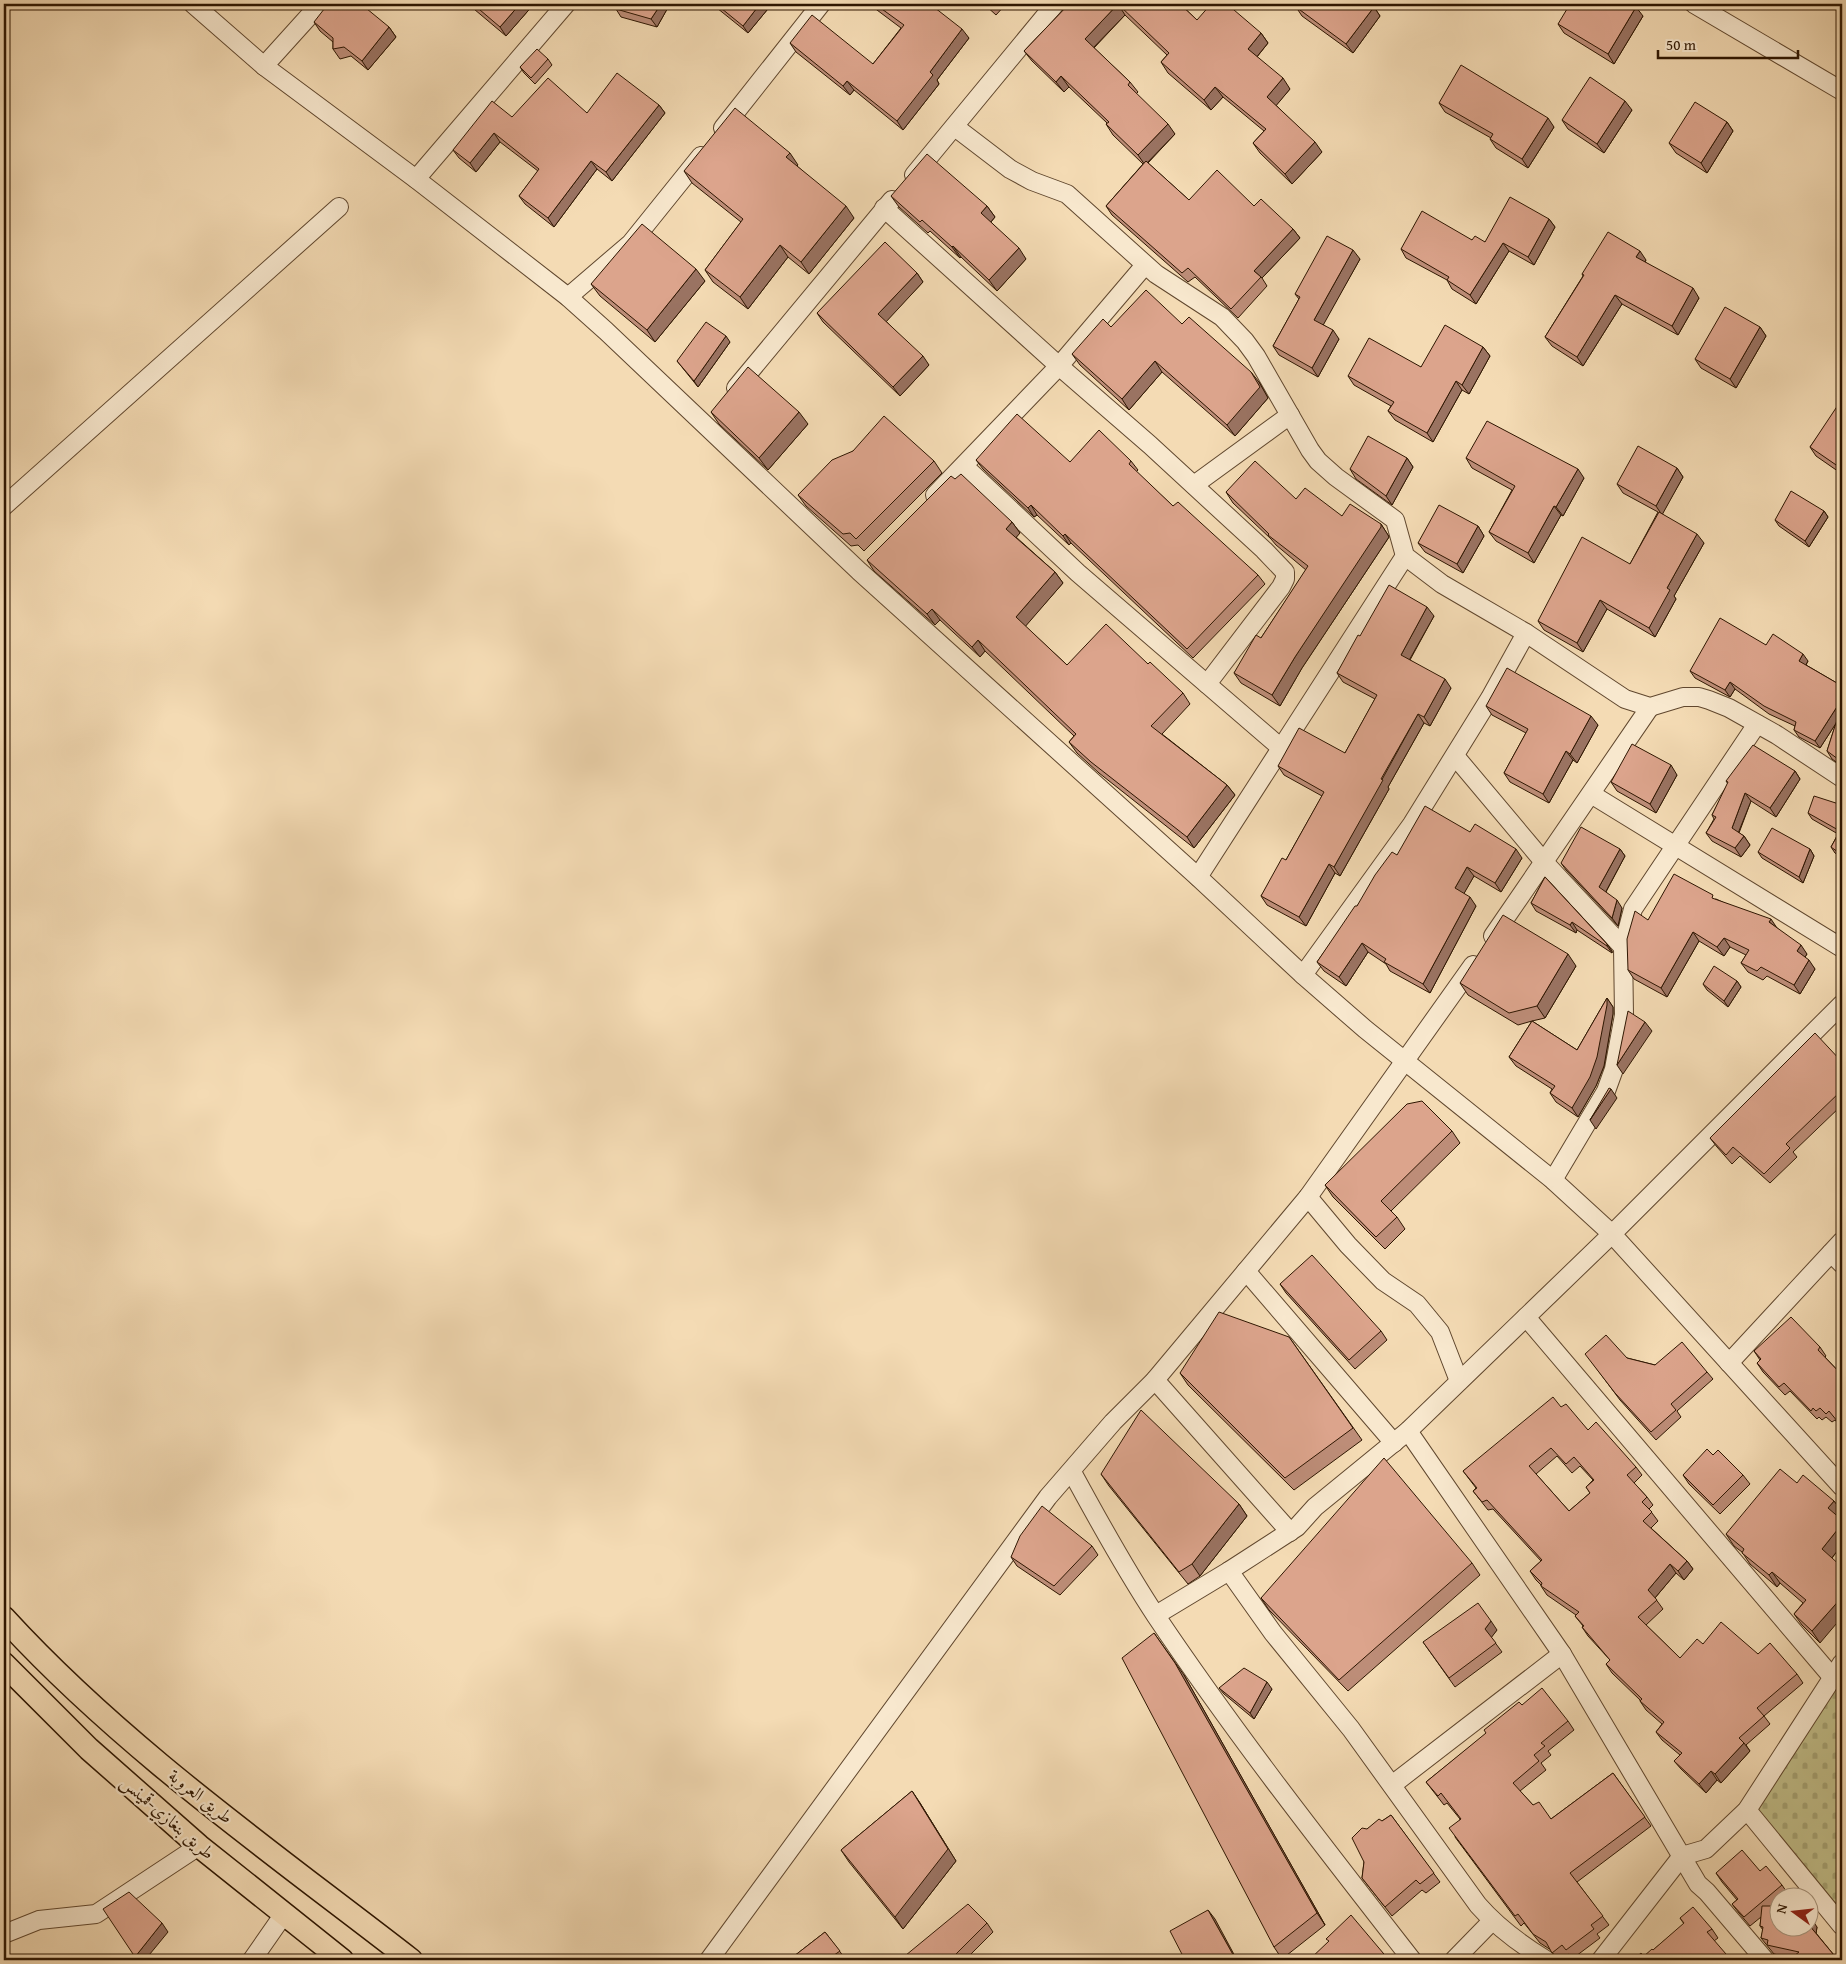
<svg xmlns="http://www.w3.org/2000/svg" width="1846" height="1964" viewBox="0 0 1846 1964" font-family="'Gentium Book Plus',Amiri,serif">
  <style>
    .cemetery { fill: url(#cemetery-stones); stroke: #786a45 }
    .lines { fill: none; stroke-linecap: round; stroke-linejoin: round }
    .minor-casing { stroke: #60472e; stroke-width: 20 }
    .major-casing { stroke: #2e1601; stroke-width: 25 }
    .minor { stroke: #f8e8ce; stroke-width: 18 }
    .major { stroke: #f4dbb4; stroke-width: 22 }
    .wall { fill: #bd8d78; stroke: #2e1601; fill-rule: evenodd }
    .shaded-wall { fill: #9a7362; stroke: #2e1601 }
    .building { fill: #dca48c; stroke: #2e1601; fill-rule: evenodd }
    .labels { text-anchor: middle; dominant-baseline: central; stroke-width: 4.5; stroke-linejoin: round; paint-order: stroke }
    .street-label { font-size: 18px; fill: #2e1601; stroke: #f8e8ce }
  </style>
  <defs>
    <pattern id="cemetery-stones" width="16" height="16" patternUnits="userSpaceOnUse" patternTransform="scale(1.25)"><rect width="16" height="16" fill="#c1be89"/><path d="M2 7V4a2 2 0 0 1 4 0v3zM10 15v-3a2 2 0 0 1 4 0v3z" fill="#a6a374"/></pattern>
  </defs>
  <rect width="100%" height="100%" fill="#f4dbb4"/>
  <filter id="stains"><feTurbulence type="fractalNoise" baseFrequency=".004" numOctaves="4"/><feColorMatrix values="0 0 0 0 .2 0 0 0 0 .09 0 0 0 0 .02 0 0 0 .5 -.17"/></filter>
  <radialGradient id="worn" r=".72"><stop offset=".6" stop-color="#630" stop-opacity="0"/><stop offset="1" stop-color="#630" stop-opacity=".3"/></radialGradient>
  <path class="cemetery" d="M 1842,1678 L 1842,1913 L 1755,1808 Z"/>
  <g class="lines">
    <g class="minor-casing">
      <g id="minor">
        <path d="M 193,4 L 264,66 L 416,179 L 568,297 L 606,331 L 859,571 L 1198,877 L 1303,975 L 1365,1029 L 1553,1180 L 1612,1234 L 1408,1431 L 1315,1507 L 1297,1527 L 1229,1571 L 1156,1615"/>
        <path d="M 1694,4 L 1842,91"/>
        <path d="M 264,66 L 320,4"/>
        <path d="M 955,127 L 1010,169 L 1032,181 L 1067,194 L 1156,274 L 1222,317 L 1245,341 L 1256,356 L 1310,450 L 1318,461 L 1336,477 L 1395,520 L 1405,556 L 1442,584 L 1526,633 L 1490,698 L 1412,824 L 1303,975"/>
        <path d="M 723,128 L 821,4"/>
        <path d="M 914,175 L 1055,4"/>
        <path d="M 416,179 L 566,4"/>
        <path d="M 884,208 L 1059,366 L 1150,445 L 1264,550 L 1285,572 L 1285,579 L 1281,587 L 1207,684"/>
        <path d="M 568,297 L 631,243 L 701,156"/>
        <path d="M 736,388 L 892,200"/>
        <path d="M 964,466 L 1078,573 L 1280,747"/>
        <path d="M 1194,485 L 1290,415"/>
        <path d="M 935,495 L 1059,366 L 1145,265"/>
        <path d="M 4,506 L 339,207"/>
        <path d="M 1526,633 L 1625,699 L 1650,707 L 1683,697 L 1699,697 L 1709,700 L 1729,708 L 1777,735 L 1842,778"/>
        <path d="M 1455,756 L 1544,862 L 1623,947"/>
        <path d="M 1591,794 L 1842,948"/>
        <path d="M 1198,877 L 1405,556"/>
        <path d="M 1493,936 L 1650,707"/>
        <path d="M 1842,1004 L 1612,1234 L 1842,1487"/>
        <path d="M 1553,1180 L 1606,1091 L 1614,1069 L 1624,1015 L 1623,947 L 1633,909 L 1757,724"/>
        <path d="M 1308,1197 L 1348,1245 L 1383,1281 L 1417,1304 L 1440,1332 L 1459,1381"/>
        <path d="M 1831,1253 L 1842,1264"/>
        <path d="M 1246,1271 L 1394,1443"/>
        <path d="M 1526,1317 L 1833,1678"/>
        <path d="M 1729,1363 L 1842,1241"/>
        <path d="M 1155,1380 L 1290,1532"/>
        <path d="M 1408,1431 L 1562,1654 L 1698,1884 L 1707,1892 L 1765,1960"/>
        <path d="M 1072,1472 C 1098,1520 1125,1569 1156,1616 C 1236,1735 1324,1847 1412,1960"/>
        <path d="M 1229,1571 L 1273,1633 L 1351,1729 L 1478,1905 C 1498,1928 1520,1944 1546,1960"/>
        <path d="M 1392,1785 L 1562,1654"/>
        <path d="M 1747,1810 L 1842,1926"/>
        <path d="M 4,1934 L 39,1920 L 96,1914 L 199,1846"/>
        <path d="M 252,1960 L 284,1914"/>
        <path d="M 709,1960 L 1048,1497 L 1113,1422 L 1155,1380 L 1308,1197 L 1473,965"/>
        <path d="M 1454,1960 L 1492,1921"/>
        <path d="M 1601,1960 L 1682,1856 L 1706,1849 L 1747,1810 L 1842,1663"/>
      </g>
    </g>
    <g class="major-casing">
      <g id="major">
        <path d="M 4,1618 C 123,1748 272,1852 411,1960"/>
        <path d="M 4,1664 L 89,1749 L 199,1846 L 342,1960"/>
      </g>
    </g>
    <use href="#minor" class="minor"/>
    <use href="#major" class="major"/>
  </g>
  <g class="wall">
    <path d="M 468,4 L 534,4 L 506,36 Z"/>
    <path d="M 712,4 L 772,4 L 748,33 Z"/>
    <path d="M 869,4 L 930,4 L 969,38 L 937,80 L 939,84 L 903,130 L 854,90 L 850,95 L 796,52 L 790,43 L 873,64 L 901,28 Z"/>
    <path d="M 984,4 L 1006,4 L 996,15 Z"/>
    <path d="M 1069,4 L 1180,4 L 1197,20 L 1261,33 L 1268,43 L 1257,57 L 1290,89 L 1276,105 L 1322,152 L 1292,184 L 1260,153 L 1253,143 L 1264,131 L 1223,97 L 1211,110 L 1168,73 L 1161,62 L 1167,55 L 1125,15 L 1094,48 L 1130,82 L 1138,92 L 1136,94 L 1175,134 L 1148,163 L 1189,200 L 1254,206 L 1293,229 L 1300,238 L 1262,278 L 1267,286 L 1238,318 L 1195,277 L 1188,282 L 1112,215 L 1106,206 L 1143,164 L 1113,135 L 1106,124 L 1107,123 L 1069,87 L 1064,92 L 1032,61 L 1024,51 Z"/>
    <path d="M 1296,7 L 1374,7 L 1380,16 L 1353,53 L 1302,16 Z"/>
    <path d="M 616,9 L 666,11 L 657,27 L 621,17 Z"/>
    <path d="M 1643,16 L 1614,64 L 1564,33 L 1558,24 Z"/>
    <path d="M 314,22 L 389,27 L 396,37 L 368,70 L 351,56 L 340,59 L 333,49 L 333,42 L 320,31 Z"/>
    <path d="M 548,59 L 552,65 L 535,84 L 524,73 L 520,67 Z"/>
    <path d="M 1439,103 L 1554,127 L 1528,168 L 1496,148 L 1490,139 L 1491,138 L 1445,112 Z"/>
    <path d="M 659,105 L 665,113 L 612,181 L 597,169 L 554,227 L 525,204 L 519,196 L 538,171 L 500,142 L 476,172 L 459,158 L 453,150 L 512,117 L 587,113 Z"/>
    <path d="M 1632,110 L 1604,153 L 1568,129 L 1562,120 Z"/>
    <path d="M 1727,122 L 1733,131 L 1707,173 L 1676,153 L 1669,143 Z"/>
    <path d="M 798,165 L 797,166 L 854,218 L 809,274 L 788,257 L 748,309 L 713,282 L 705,270 L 741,222 L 692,183 L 684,171 Z"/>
    <path d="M 891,196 L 987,206 L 995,217 L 991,222 L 1026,259 L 997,291 L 961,257 L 960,258 L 930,231 L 928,233 L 899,207 Z"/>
    <path d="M 1549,219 L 1555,227 L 1534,265 L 1509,251 L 1476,304 L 1452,289 L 1447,280 L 1406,258 L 1401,249 L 1472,240 L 1485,242 Z"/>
    <path d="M 1360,259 L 1323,324 L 1339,339 L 1318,377 L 1279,355 L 1273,346 L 1299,299 L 1295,294 Z"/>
    <path d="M 1646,260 L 1645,262 L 1699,298 L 1678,335 L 1622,304 L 1583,366 L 1552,346 L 1545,337 L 1583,276 L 1582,274 Z"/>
    <path d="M 917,273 L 923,282 L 886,321 L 929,365 L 900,396 L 823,322 L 817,313 Z"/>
    <path d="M 705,281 L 655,342 L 600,296 L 591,284 Z"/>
    <path d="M 1182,324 L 1259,382 L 1268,398 L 1235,436 L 1162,372 L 1129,410 L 1080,365 L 1072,354 L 1111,327 Z"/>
    <path d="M 1760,327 L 1766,336 L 1736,388 L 1701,368 L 1695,359 Z"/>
    <path d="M 730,342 L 698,387 L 677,361 Z"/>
    <path d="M 1483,347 L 1490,356 L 1469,394 L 1462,390 L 1433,442 L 1395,420 L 1388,411 L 1391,406 L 1354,385 L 1348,376 L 1421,367 Z"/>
    <path d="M 1842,403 L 1842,474 L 1816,456 L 1810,447 Z"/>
    <path d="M 711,412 L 808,424 L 768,470 L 719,424 Z"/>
    <path d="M 853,451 L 934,461 L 942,473 L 864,551 L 858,545 L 851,546 L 806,506 L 798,495 Z"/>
    <path d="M 1407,458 L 1413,467 L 1392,505 L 1356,479 L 1350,469 Z"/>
    <path d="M 1466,458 L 1584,478 L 1563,516 L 1561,515 L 1534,563 L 1496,541 L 1489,532 L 1512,490 L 1472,468 Z"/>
    <path d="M 976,460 L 1070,462 L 1131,461 L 1138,470 L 1136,472 L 1173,506 L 1258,575 L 1265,584 L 1193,658 L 1071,543 L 1069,545 L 1037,515 L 1034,517 L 983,469 Z"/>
    <path d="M 1677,468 L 1683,477 L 1662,514 L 1704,543 L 1674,596 L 1676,599 L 1655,637 L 1607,609 L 1583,652 L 1544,630 L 1538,621 L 1630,564 L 1658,512 L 1623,493 L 1617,484 Z"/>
    <path d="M 955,479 L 1012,522 L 1020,533 L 1016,537 L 1055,572 L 1063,583 L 1025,626 L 1067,665 L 1148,664 L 1183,693 L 1190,704 L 1162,734 L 1227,785 L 1235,795 L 1194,848 L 1099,773 L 1077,753 L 1069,742 L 1074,736 L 985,651 L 980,657 L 940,620 L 935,625 L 874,571 L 867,560 Z"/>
    <path d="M 1226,492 L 1296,499 L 1342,516 L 1381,524 L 1388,535 L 1389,537 L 1302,668 L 1280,706 L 1241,683 L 1234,673 L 1261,638 L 1306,570 L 1276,545 L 1271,539 L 1233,503 Z"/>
    <path d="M 1824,511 L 1828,517 L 1809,547 L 1779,526 L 1775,520 Z"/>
    <path d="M 1478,526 L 1484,536 L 1463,573 L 1425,552 L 1418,543 Z"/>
    <path d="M 1434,616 L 1410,660 L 1451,688 L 1430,726 L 1424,723 L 1388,787 L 1389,789 L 1340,876 L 1335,873 L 1306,926 L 1267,905 L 1261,896 L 1286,860 L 1322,796 L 1284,775 L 1278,766 L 1345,753 L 1375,699 L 1343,682 L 1337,673 L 1360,636 Z"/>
    <path d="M 1766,645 L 1808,661 L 1806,665 L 1842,686 L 1842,766 L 1832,759 L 1827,751 L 1836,723 L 1820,748 L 1799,737 L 1794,730 L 1795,726 L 1769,714 L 1735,689 L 1730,697 L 1695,678 L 1690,671 Z"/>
    <path d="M 1486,706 L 1598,725 L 1577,763 L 1573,760 L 1549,803 L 1510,782 L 1504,773 L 1526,733 L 1492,715 Z"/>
    <path d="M 1795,771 L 1800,779 L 1776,817 L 1751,801 L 1739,833 L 1744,836 L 1750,845 L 1741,857 L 1712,841 L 1706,833 L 1714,819 L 1712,815 L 1728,784 L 1726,781 Z"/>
    <path d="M 1677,775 L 1656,813 L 1617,791 L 1611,782 Z"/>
    <path d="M 1842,805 L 1842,858 L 1835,853 L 1831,847 L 1838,834 L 1812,819 L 1808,813 Z"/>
    <path d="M 1470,832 L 1522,858 L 1501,892 L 1474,876 L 1464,893 L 1476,906 L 1430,993 L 1390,971 L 1386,964 L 1368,952 L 1346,986 L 1324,971 L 1317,962 L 1357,906 L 1397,855 Z"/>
    <path d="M 1620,849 L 1625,856 L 1606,892 L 1622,908 L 1618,926 L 1566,870 L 1561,863 Z"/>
    <path d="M 1810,849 L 1814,856 L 1803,883 L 1762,858 L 1758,852 Z"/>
    <path d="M 1545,877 L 1607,944 L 1612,951 L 1612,953 L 1577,930 L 1576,933 L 1536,911 L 1531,903 Z"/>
    <path d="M 1716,899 L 1777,928 L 1807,954 L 1805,957 L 1815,969 L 1800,994 L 1767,976 L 1763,980 L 1748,972 L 1741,963 L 1746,955 L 1730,947 L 1724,956 L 1699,941 L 1667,997 L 1634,979 L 1628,970 L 1648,920 Z"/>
    <path d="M 1576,966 L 1545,1018 L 1532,1021 L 1577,1050 L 1607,998 L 1613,1007 L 1613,1014 L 1604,1066 L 1596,1086 L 1578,1117 L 1556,1102 L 1550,1093 L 1552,1089 L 1516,1066 L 1509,1057 L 1532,1021 L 1518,1025 L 1468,995 L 1460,983 Z"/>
    <path d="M 1737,981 L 1741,987 L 1728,1007 L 1707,990 L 1703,984 Z"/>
    <path d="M 1842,1062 L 1842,1105 L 1793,1152 L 1797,1157 L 1770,1183 L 1740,1156 L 1732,1164 L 1717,1147 L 1710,1138 Z"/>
    <path d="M 1452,1131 L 1460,1143 L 1391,1211 L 1397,1217 L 1405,1229 L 1385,1249 L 1333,1197 L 1325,1185 Z"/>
    <path d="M 1280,1284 L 1381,1331 L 1387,1340 L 1355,1369 L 1286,1293 Z"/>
    <path d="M 1289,1337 L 1362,1440 L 1294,1490 L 1188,1385 L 1180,1373 Z"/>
    <path d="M 1820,1347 L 1826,1356 L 1825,1357 L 1842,1375 L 1842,1428 L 1835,1420 L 1832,1422 L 1826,1417 L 1822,1420 L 1819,1417 L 1817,1419 L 1790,1391 L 1785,1395 L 1763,1372 L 1757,1363 L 1760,1360 L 1754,1351 Z"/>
    <path d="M 1627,1358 L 1655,1365 L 1707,1372 L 1713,1379 L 1677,1411 L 1681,1417 L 1656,1440 L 1620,1400 L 1591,1361 Z"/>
    <path d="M 1561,1407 L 1588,1430 L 1636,1467 L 1642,1475 L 1634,1483 L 1647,1497 L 1653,1505 L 1649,1509 L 1658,1521 L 1651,1528 L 1687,1561 L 1693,1569 L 1684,1580 L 1676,1573 L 1655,1598 L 1663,1609 L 1646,1625 L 1680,1658 L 1703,1644 L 1758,1654 L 1797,1674 L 1803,1683 L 1764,1716 L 1770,1724 L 1746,1745 L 1750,1751 L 1721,1783 L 1717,1780 L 1706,1793 L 1681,1769 L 1674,1761 L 1680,1755 L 1662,1740 L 1656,1732 L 1662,1724 L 1646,1710 L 1640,1701 L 1640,1700 L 1612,1673 L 1606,1664 L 1610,1660 L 1588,1636 L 1582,1627 L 1583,1626 L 1575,1616 L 1576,1615 L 1547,1595 L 1541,1586 L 1541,1585 L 1536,1580 L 1530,1571 L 1541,1561 L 1493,1509 L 1488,1510 L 1473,1491 L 1476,1488 L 1463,1471 ZM 1557,1456 L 1572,1473 L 1580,1466 L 1593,1480 L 1586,1487 L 1590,1493 L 1569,1511 L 1536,1474 Z"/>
    <path d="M 1713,1455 L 1743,1475 L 1750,1484 L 1720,1514 L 1689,1484 L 1683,1475 Z"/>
    <path d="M 1101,1474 L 1239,1504 L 1247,1516 L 1200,1576 L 1188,1584 L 1109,1486 Z"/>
    <path d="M 1797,1483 L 1834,1501 L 1842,1512 L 1838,1517 L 1842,1545 L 1832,1558 L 1820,1643 L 1802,1625 L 1794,1614 L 1803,1603 L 1780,1583 L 1777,1587 L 1750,1564 L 1742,1552 L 1734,1546 L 1726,1534 Z"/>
    <path d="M 1092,1546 L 1098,1555 L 1060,1595 L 1017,1566 L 1011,1557 Z"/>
    <path d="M 1472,1563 L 1480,1575 L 1348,1691 L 1269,1610 L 1261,1598 Z"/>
    <path d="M 1497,1630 L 1491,1637 L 1502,1652 L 1455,1687 L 1423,1642 Z"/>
    <path d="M 1184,1675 L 1325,1925 L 1282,1959 L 1274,1947 Z"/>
    <path d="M 1219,1688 L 1272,1689 L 1254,1719 L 1224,1694 Z"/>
    <path d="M 1522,1705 L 1568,1721 L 1574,1730 L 1548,1751 L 1551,1755 L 1541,1763 L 1546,1770 L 1520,1791 L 1533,1805 L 1551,1819 L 1613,1773 L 1651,1826 L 1577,1882 L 1609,1925 L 1597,1934 L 1600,1938 L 1572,1959 L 1569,1954 L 1561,1960 L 1557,1960 L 1551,1950 L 1540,1943 L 1524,1923 L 1521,1926 L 1455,1837 L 1460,1819 L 1447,1803 L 1444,1805 L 1426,1782 Z"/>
    <path d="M 912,1791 L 920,1803 L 956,1861 L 903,1929 L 849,1862 L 841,1850 Z"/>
    <path d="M 1391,1815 L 1440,1882 L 1426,1893 L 1422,1890 L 1392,1916 L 1362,1878 L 1364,1862 L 1367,1829 L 1382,1821 Z"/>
    <path d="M 1760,1871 L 1782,1885 L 1788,1894 L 1785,1896 L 1778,1896 L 1778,1902 L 1773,1906 L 1817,1927 L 1816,1933 L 1838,1960 L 1792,1958 L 1774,1954 L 1761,1938 L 1763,1930 L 1760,1926 L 1761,1917 L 1750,1926 L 1739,1913 L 1732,1904 L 1737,1900 L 1722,1882 L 1716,1873 Z"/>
    <path d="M 1680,1918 L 1712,1929 L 1718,1938 L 1714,1941 L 1730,1960 L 1633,1960 L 1644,1956 L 1653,1950 L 1684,1924 Z"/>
    <path d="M 987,1923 L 993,1932 L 965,1960 L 900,1960 Z"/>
    <path d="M 825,1932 L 844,1957 L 840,1960 L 789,1960 Z"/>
  </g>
  <g class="shaded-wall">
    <path d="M 520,4 L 534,4 L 506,36 L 500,27 Z"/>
    <path d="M 661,4 L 672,4 L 666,11 L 657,27 L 651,19 Z"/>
    <path d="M 760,4 L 772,4 L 748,33 L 743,26 Z"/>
    <path d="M 1118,4 L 1125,15 L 1092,49 L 1085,39 Z"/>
    <path d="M 1374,7 L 1380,16 L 1353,53 L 1346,44 Z"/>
    <path d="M 1636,7 L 1643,16 L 1614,64 L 1608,54 Z"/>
    <path d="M 389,27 L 396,37 L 368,70 L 362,61 Z"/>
    <path d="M 962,29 L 969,38 L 937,80 L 939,84 L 903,130 L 897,121 L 930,72 Z"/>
    <path d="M 1261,33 L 1268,43 L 1255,59 L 1248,49 Z"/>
    <path d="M 1061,76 L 1069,87 L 1064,92 L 1056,82 Z"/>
    <path d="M 1283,78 L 1290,89 L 1275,107 L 1267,97 Z"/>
    <path d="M 847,81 L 854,90 L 850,95 L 843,86 Z"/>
    <path d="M 1215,87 L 1223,97 L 1211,110 L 1204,100 Z"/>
    <path d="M 1625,101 L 1632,110 L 1604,153 L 1597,144 Z"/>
    <path d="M 659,105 L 665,113 L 612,181 L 606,172 Z"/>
    <path d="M 1548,118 L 1554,127 L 1528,168 L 1522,159 Z"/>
    <path d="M 1727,122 L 1733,131 L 1707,173 L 1701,163 Z"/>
    <path d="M 1168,124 L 1175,134 L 1145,165 L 1138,155 Z"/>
    <path d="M 494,133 L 500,142 L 476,172 L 470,163 Z"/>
    <path d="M 1315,142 L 1322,152 L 1292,184 L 1285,174 Z"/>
    <path d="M 790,153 L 798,165 L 794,169 L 786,157 Z"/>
    <path d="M 591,161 L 597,169 L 554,227 L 548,218 Z"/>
    <path d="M 846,206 L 854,218 L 809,274 L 801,262 Z"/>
    <path d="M 987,206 L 995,217 L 989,224 L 981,213 Z"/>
    <path d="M 1549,219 L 1555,227 L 1534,265 L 1528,257 Z"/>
    <path d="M 1293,229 L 1300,238 L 1262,278 L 1254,271 Z"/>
    <path d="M 1503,243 L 1509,251 L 1476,304 L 1470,295 Z"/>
    <path d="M 780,245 L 788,257 L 748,309 L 740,297 Z"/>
    <path d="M 953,246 L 961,257 L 960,258 L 952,247 Z"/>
    <path d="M 1019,248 L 1026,259 L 997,291 L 989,280 Z"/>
    <path d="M 1353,250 L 1360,259 L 1321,329 L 1314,320 Z"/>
    <path d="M 1640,251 L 1646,260 L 1642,266 L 1636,257 Z"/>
    <path d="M 696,269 L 705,281 L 655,342 L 647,330 Z"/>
    <path d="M 917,273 L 923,282 L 885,323 L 878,314 Z"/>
    <path d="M 1693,288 L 1699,298 L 1678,335 L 1672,326 Z"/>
    <path d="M 1615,295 L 1622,304 L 1583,366 L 1577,357 Z"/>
    <path d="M 1760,327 L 1766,336 L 1736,388 L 1730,379 Z"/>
    <path d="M 1333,330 L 1339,339 L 1318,377 L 1312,368 Z"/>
    <path d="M 726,336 L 730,342 L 698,387 L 694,381 Z"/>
    <path d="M 1483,347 L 1490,356 L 1469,394 L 1462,385 Z"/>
    <path d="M 923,356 L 929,365 L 900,396 L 893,387 Z"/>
    <path d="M 1155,361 L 1162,372 L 1129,410 L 1122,399 Z"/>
    <path d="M 1251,372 L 1259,382 L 1268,398 L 1235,436 L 1227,425 Z"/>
    <path d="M 1456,381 L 1462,390 L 1433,442 L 1427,433 Z"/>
    <path d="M 799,412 L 808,424 L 768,470 L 759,458 Z"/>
    <path d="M 1407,458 L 1413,467 L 1392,505 L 1386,496 Z"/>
    <path d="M 1677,468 L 1683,477 L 1662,515 L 1656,506 Z"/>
    <path d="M 1578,469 L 1584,478 L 1563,516 L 1556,507 Z"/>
    <path d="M 1031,505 L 1037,515 L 1034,517 L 1028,508 Z"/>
    <path d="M 1554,506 L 1561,515 L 1534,563 L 1528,553 Z"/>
    <path d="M 1824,511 L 1828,517 L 1809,547 L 1805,541 Z"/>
    <path d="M 1012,522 L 1020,533 L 1014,540 L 1006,529 Z"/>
    <path d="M 1381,524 L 1388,535 L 1389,537 L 1302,668 L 1280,706 L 1272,695 L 1295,657 Z"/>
    <path d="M 1478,526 L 1484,536 L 1463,573 L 1457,564 Z"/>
    <path d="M 1065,534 L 1071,543 L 1069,545 L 1063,536 Z"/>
    <path d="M 1697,534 L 1704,543 L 1674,596 L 1676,599 L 1655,637 L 1649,628 L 1667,588 Z"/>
    <path d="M 1055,572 L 1063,583 L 1024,628 L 1016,617 Z"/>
    <path d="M 1600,600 L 1607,609 L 1583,652 L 1577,643 Z"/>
    <path d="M 1427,607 L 1434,616 L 1407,664 L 1401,655 Z"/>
    <path d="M 932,609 L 940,620 L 935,625 L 927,614 Z"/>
    <path d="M 978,640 L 985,651 L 980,657 L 972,647 Z"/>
    <path d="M 1803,654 L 1808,661 L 1804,668 L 1799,661 Z"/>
    <path d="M 1445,679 L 1451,688 L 1430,726 L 1424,717 Z"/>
    <path d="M 1730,682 L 1735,689 L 1730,697 L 1725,690 Z"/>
    <path d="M 1840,702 L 1842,706 L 1842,714 L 1820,748 L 1815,741 Z"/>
    <path d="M 1418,714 L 1424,723 L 1388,787 L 1389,789 L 1340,876 L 1334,867 Z"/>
    <path d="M 1591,716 L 1598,725 L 1577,763 L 1570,754 Z"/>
    <path d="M 1566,751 L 1573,760 L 1549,803 L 1543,794 Z"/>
    <path d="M 1671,765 L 1677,775 L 1656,813 L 1650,804 Z"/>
    <path d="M 1795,771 L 1800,779 L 1776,817 L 1770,808 Z"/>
    <path d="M 1227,785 L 1235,795 L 1194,848 L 1187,837 Z"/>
    <path d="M 1745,793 L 1751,801 L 1737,836 L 1732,828 Z"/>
    <path d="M 1744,836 L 1750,845 L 1741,857 L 1735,848 Z"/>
    <path d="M 1516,849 L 1522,858 L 1501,892 L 1495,883 Z"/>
    <path d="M 1620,849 L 1625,856 L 1604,895 L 1599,887 Z"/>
    <path d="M 1810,849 L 1814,856 L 1803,883 L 1799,877 Z"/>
    <path d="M 1329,864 L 1335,873 L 1306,926 L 1299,917 Z"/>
    <path d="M 1467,867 L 1474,876 L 1462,897 L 1455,888 Z"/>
    <path d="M 1470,897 L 1476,906 L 1430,993 L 1423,984 Z"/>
    <path d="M 1617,900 L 1622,908 L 1618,926 L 1612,918 Z"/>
    <path d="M 1771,919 L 1777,928 L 1769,922 Z"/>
    <path d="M 1572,922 L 1577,930 L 1576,933 L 1570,925 Z"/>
    <path d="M 1693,932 L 1699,941 L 1667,997 L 1661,988 Z"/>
    <path d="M 1724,938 L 1730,947 L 1724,956 L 1717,947 Z"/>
    <path d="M 1362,943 L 1368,952 L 1346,986 L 1339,977 Z"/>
    <path d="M 1607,944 L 1612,951 L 1612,953 L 1607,946 Z"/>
    <path d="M 1801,945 L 1807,954 L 1803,960 L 1797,951 Z"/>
    <path d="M 1568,954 L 1576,966 L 1545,1018 L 1537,1006 Z"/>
    <path d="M 1809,960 L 1815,969 L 1800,994 L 1794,985 Z"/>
    <path d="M 1737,981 L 1741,987 L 1728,1007 L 1724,1001 Z"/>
    <path d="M 1607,998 L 1613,1007 L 1613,1014 L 1604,1066 L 1596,1086 L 1578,1117 L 1572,1108 Z"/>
    <path d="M 1645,1022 L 1652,1031 L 1623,1074 L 1617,1065 Z"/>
    <path d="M 1611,1089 L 1617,1098 L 1596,1129 L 1590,1120 Z"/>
    <path d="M 1834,1501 L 1842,1512 L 1836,1519 L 1828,1508 Z"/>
    <path d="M 1239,1504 L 1247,1516 L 1200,1576 L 1192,1564 Z"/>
    <path d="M 1842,1524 L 1842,1545 L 1830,1560 L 1822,1549 Z"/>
    <path d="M 1687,1561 L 1693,1569 L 1684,1580 L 1678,1571 Z"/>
    <path d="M 1670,1564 L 1676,1573 L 1654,1599 L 1648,1590 Z"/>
    <path d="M 1772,1572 L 1780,1583 L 1777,1587 L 1769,1575 Z"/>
    <path d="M 1842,1597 L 1842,1617 L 1820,1643 L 1812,1631 Z"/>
    <path d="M 1491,1621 L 1497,1630 L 1491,1638 L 1485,1629 Z"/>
    <path d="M 1154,1633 L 1184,1675 L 1325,1925 L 1317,1913 Z"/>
    <path d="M 1267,1682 L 1272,1689 L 1254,1719 L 1250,1713 Z"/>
    <path d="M 1744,1743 L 1750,1751 L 1721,1783 L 1715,1774 Z"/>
    <path d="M 1711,1771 L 1717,1780 L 1706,1793 L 1699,1784 Z"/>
    <path d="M 912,1791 L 920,1803 L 956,1861 L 903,1929 L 895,1917 Z"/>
    <path d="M 1208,1910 L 1215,1919 L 1237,1960 L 1236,1960 Z"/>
    <path d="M 1811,1918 L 1817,1927 L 1816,1934 L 1809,1925 Z"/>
    <path d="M 162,1923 L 168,1932 L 145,1960 L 137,1960 L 135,1957 Z"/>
  </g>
  <g class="building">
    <path d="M 328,4 L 361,4 L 389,27 L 362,61 L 344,47 L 333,49 L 333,38 L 314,22 Z"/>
    <path d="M 473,4 L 520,4 L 500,27 Z"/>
    <path d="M 615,4 L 661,4 L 651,19 L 616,9 Z"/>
    <path d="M 716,4 L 760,4 L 743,26 Z"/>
    <path d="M 875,4 L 930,4 L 962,29 L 930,72 L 933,75 L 897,121 L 847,81 L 843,86 L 790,43 L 812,15 L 873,64 L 904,25 Z"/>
    <path d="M 1069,4 L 1180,4 L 1197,20 L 1211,4 L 1227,4 L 1261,33 L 1248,49 L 1283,78 L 1267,97 L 1315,142 L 1285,174 L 1253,143 L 1266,129 L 1215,87 L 1204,100 L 1161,62 L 1169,53 L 1118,4 L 1085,39 L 1130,82 L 1128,85 L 1168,124 L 1138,155 L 1106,124 L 1109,122 L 1061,76 L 1056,82 L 1024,51 Z"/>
    <path d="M 1298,4 L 1370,4 L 1374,7 L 1346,44 L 1296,7 Z"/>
    <path d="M 1570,4 L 1631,4 L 1636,7 L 1608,54 L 1558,24 Z"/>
    <path d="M 537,49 L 548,59 L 531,78 L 520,67 Z"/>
    <path d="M 1461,65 L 1548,118 L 1522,159 L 1490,139 L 1493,134 L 1439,103 Z"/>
    <path d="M 617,73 L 659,105 L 606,172 L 591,161 L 548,218 L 519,196 L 539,169 L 494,133 L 470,163 L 453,150 L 492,101 L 512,117 L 548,78 L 587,113 Z"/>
    <path d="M 1590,77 L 1625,101 L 1597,144 L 1562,120 Z"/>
    <path d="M 1695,102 L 1727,122 L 1701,163 L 1669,143 Z"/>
    <path d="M 735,108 L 790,153 L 786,157 L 846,206 L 801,262 L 780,245 L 740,297 L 705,270 L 743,219 L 684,171 Z"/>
    <path d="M 927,154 L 987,206 L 981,213 L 1019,248 L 989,280 L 953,246 L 952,247 L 922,220 L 920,222 L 891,196 Z"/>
    <path d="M 1146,161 L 1189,200 L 1217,170 L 1254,206 L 1261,199 L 1293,229 L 1254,271 L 1261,277 L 1231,309 L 1188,268 L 1182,273 L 1106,206 Z"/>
    <path d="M 1510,197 L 1549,219 L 1528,257 L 1503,243 L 1470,295 L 1447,280 L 1449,277 L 1401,249 L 1422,211 L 1472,240 L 1475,236 L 1485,242 Z"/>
    <path d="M 642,224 L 696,269 L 647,330 L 591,284 Z"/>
    <path d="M 1608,232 L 1640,251 L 1636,257 L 1693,288 L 1672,326 L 1615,295 L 1577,357 L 1545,337 L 1584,275 L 1582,274 Z"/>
    <path d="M 1327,236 L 1353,250 L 1314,320 L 1333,330 L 1312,368 L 1273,346 L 1300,297 L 1295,294 Z"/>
    <path d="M 885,242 L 917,273 L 878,314 L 923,356 L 893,387 L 817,313 Z"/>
    <path d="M 1146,290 L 1182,324 L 1189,317 L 1251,372 L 1260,387 L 1227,425 L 1155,361 L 1122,399 L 1072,354 L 1103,319 L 1111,327 Z"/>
    <path d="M 1725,307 L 1760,327 L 1730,379 L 1695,359 Z"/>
    <path d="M 706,322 L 726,336 L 694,381 L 677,361 Z"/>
    <path d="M 1445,325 L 1483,347 L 1462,385 L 1456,381 L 1427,433 L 1388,411 L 1394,402 L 1348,376 L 1369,338 L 1421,367 Z"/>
    <path d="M 748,367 L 799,412 L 759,458 L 711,412 Z"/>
    <path d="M 1840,402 L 1842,403 L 1842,469 L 1810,447 Z"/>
    <path d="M 1017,414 L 1070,462 L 1099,430 L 1131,461 L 1129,464 L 1173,506 L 1178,502 L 1258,575 L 1187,649 L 1065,534 L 1063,536 L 1031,505 L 1028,508 L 976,460 Z"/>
    <path d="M 884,416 L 934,461 L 856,539 L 850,533 L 843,534 L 798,495 L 832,460 L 853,451 Z"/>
    <path d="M 1487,421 L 1578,469 L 1556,507 L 1554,506 L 1528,553 L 1489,532 L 1515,486 L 1466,458 Z"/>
    <path d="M 1368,436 L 1407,458 L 1386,496 L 1350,469 Z"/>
    <path d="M 1638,446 L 1677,468 L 1656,506 L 1617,484 Z"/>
    <path d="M 1255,461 L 1296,499 L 1305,488 L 1342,516 L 1350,504 L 1381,524 L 1381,527 L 1295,657 L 1272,695 L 1234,673 L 1256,635 L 1261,638 L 1308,566 L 1268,535 L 1269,534 L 1226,492 Z"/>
    <path d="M 961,474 L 1012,522 L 1006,529 L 1055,572 L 1016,617 L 1067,665 L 1106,624 L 1148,664 L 1150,662 L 1183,693 L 1151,726 L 1227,785 L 1187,837 L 1091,762 L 1069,742 L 1076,734 L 978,640 L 972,647 L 932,609 L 927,614 L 867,560 L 951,476 L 955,479 Z"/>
    <path d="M 1791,491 L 1824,511 L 1805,541 L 1775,520 Z"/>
    <path d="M 1439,505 L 1478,526 L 1457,564 L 1418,543 Z"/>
    <path d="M 1659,512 L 1697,534 L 1667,588 L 1670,590 L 1649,628 L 1600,600 L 1577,643 L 1538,621 L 1582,537 L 1630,564 Z"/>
    <path d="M 1389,585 L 1427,607 L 1401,655 L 1445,679 L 1424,717 L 1418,714 L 1381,779 L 1383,780 L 1334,867 L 1329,864 L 1299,917 L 1261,896 L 1282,858 L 1286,860 L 1324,792 L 1278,766 L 1299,728 L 1345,753 L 1377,695 L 1337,673 L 1358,635 L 1360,636 Z"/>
    <path d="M 1720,618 L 1766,645 L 1773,634 L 1803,654 L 1799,661 L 1842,686 L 1842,703 L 1840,702 L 1815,741 L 1794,730 L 1796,722 L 1764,706 L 1730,682 L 1725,690 L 1690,671 Z"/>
    <path d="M 1507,668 L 1591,716 L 1570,754 L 1566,751 L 1543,794 L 1504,773 L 1528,729 L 1486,706 Z"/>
    <path d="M 1842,704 L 1842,762 L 1827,751 Z"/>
    <path d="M 1632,744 L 1671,765 L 1650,804 L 1611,782 Z"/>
    <path d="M 1753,745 L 1795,771 L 1770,808 L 1745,793 L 1732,828 L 1744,836 L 1735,848 L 1706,833 L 1716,817 L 1712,815 L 1728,782 L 1726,781 Z"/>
    <path d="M 1814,796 L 1842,805 L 1842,855 L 1831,847 L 1840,831 L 1808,813 Z"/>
    <path d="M 1425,806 L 1470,832 L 1475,824 L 1516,849 L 1495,883 L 1467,867 L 1455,888 L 1470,897 L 1423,984 L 1384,962 L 1386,959 L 1362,943 L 1339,977 L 1317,962 L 1355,906 L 1357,906 L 1375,875 L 1392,852 L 1397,855 Z"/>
    <path d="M 1581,827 L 1620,849 L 1599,887 L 1617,900 L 1612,918 L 1561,863 Z"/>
    <path d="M 1772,828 L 1810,849 L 1799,877 L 1758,852 Z"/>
    <path d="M 1674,874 L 1713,895 L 1712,898 L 1771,919 L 1769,922 L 1801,945 L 1797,951 L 1809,960 L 1794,985 L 1761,967 L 1757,971 L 1741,963 L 1749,950 L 1724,938 L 1717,947 L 1693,932 L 1661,988 L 1628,970 L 1627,939 L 1635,911 L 1648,920 Z"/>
    <path d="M 1545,877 L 1607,944 L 1607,946 L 1572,922 L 1570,925 L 1531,903 Z"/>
    <path d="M 1503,915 L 1568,954 L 1537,1006 L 1509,1013 L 1460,983 Z"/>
    <path d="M 1714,966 L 1737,981 L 1724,1001 L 1703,984 Z"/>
    <path d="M 1607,998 L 1607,1005 L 1597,1057 L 1590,1077 L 1572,1108 L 1550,1093 L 1555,1086 L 1509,1057 L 1532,1021 L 1577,1050 Z"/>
    <path d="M 1628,1011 L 1645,1022 L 1617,1065 Z"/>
    <path d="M 1815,1033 L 1842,1062 L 1842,1090 L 1786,1144 L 1790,1148 L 1764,1174 L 1733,1147 L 1726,1155 L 1710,1138 Z"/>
    <path d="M 1609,1088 L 1611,1089 L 1590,1120 Z"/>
    <path d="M 1422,1101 L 1452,1131 L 1381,1201 L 1397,1217 L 1376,1237 L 1325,1185 L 1407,1104 Z"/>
    <path d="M 1312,1255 L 1381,1331 L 1349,1360 L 1280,1284 Z"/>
    <path d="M 1219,1312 L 1289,1337 L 1353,1428 L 1285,1478 L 1180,1373 Z"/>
    <path d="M 1791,1317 L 1820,1347 L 1818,1350 L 1842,1375 L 1842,1427 L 1829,1411 L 1826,1414 L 1820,1408 L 1816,1411 L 1813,1408 L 1811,1411 L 1784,1383 L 1779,1387 L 1757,1363 L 1761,1359 L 1754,1351 Z"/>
    <path d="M 1606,1335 L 1627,1358 L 1655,1365 L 1682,1342 L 1707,1372 L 1671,1404 L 1676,1410 L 1651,1432 L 1615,1393 L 1585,1354 Z"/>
    <path d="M 1553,1397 L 1561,1407 L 1566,1404 L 1588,1430 L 1596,1422 L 1636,1467 L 1627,1475 L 1647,1497 L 1642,1502 L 1652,1512 L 1643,1521 L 1687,1561 L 1678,1571 L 1670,1564 L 1648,1590 L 1657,1600 L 1638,1617 L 1680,1658 L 1697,1639 L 1703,1644 L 1721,1622 L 1758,1654 L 1770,1643 L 1797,1674 L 1757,1708 L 1764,1716 L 1739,1738 L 1744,1743 L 1715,1774 L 1711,1771 L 1699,1784 L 1674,1761 L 1682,1753 L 1656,1732 L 1664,1722 L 1640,1701 L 1642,1699 L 1606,1664 L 1610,1660 L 1582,1627 L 1584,1626 L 1575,1616 L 1579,1612 L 1541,1586 L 1542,1583 L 1530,1571 L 1542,1560 L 1487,1500 L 1482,1502 L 1473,1491 L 1477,1488 L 1463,1471 ZM 1551,1448 L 1566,1464 L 1574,1457 L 1594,1480 L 1586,1487 L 1590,1493 L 1569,1511 L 1529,1466 Z"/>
    <path d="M 1141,1410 L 1239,1504 L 1192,1564 L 1179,1572 L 1101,1474 Z"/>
    <path d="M 1707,1449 L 1713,1455 L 1718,1450 L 1743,1475 L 1713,1505 L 1683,1475 Z"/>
    <path d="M 1384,1458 L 1472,1563 L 1339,1680 L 1261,1598 Z"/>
    <path d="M 1780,1469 L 1797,1483 L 1803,1475 L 1834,1501 L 1828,1508 L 1842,1520 L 1842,1524 L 1822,1549 L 1842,1567 L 1842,1597 L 1812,1631 L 1794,1614 L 1806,1600 L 1772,1572 L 1769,1575 L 1742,1553 L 1744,1549 L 1726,1534 Z"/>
    <path d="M 1042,1506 L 1092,1546 L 1054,1586 L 1011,1557 L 1020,1536 Z"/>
    <path d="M 1478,1603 L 1491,1621 L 1485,1629 L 1496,1643 L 1449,1678 L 1423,1642 Z"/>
    <path d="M 1154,1633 L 1175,1663 L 1317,1913 L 1274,1947 L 1122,1658 Z"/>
    <path d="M 1244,1668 L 1267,1682 L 1250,1713 L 1219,1688 Z"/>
    <path d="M 1542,1688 L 1568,1721 L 1541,1743 L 1545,1746 L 1534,1755 L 1539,1761 L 1513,1783 L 1533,1805 L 1539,1802 L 1551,1819 L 1613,1773 L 1645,1817 L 1570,1873 L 1603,1916 L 1591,1925 L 1594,1929 L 1566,1950 L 1562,1945 L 1552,1953 L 1546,1942 L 1533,1934 L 1518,1914 L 1515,1916 L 1449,1828 L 1461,1819 L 1441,1793 L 1438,1796 L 1426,1782 L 1486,1733 L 1484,1730 L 1519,1702 L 1522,1705 Z"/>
    <path d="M 912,1791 L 948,1849 L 895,1917 L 841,1850 Z"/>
    <path d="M 1391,1815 L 1434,1873 L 1420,1884 L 1416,1880 L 1385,1907 L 1362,1878 L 1364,1862 L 1352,1838 L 1362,1828 L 1367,1829 L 1379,1819 L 1382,1821 Z"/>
    <path d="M 1742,1850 L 1760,1871 L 1766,1866 L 1782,1885 L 1744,1917 L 1732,1904 L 1738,1899 L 1716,1873 Z"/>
    <path d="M 129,1892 L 162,1923 L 135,1957 L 103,1909 Z"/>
    <path d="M 968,1904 L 987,1923 L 950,1960 L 900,1960 Z"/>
    <path d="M 1762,1906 L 1778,1906 L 1778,1926 L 1808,1926 L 1808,1916 L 1811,1918 L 1809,1925 L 1838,1960 L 1789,1960 L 1799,1952 L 1767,1945 L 1768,1940 L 1761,1938 L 1763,1927 L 1760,1926 Z"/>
    <path d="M 1693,1907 L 1712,1929 L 1707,1932 L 1726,1954 L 1719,1960 L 1633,1960 L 1641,1953 L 1644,1956 L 1652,1949 L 1653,1950 L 1684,1923 L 1680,1918 Z"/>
    <path d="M 1208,1910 L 1236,1960 L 1185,1960 L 1170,1931 Z"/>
    <path d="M 1351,1915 L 1389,1960 L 1309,1960 L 1329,1941 L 1326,1939 Z"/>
    <path d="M 825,1932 L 840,1951 L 827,1960 L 789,1960 Z"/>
  </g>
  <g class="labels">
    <g class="street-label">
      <text transform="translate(201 1796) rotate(38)">طريق العروبة</text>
      <text transform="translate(168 1817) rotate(41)">طريق بنغازي-قمينس</text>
    </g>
  </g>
  <rect width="1846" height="1964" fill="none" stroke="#f4dbb4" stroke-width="20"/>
  <rect x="5" y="5" width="1836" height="1954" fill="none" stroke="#2e1601" stroke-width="2.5"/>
  <rect x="10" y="10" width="1826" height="1944" fill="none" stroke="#2e1601"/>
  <g transform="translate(1794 1912) rotate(285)"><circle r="24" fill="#f8e8ce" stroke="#a7947c"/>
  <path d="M0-4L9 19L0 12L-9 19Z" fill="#8f2418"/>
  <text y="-8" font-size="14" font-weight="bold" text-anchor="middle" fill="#2e1601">N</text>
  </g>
  <path d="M1658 50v8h140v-8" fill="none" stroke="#2e1601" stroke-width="2.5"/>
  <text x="1666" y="50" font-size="15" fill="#2e1601" stroke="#f8e8ce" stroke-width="4" paint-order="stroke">50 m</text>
  <rect width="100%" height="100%" filter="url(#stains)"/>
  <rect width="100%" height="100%" fill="url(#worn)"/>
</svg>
